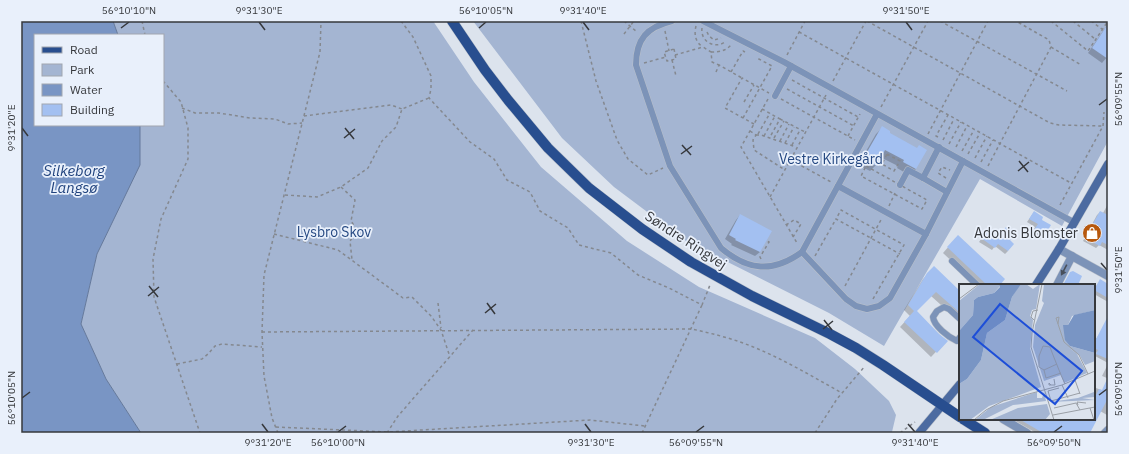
<svg xmlns="http://www.w3.org/2000/svg" width="1129" height="454" viewBox="0 0 1129 454" font-family="'IBM Plex Sans',sans-serif">
  <style>
    .green { fill: #a4b5d2 }
    .water { fill: #7995c4; stroke: #65799b }
    .shadow { fill: #0003 }
    .building { fill: #a3c0f1 }
    .lines { fill: none; stroke-linecap: round; stroke-linejoin: round }
    .lane-casing { stroke: #bbc1ca; stroke-width: 7 }
    .street-casing { stroke: #bbc1ca; stroke-width: 9 }
    .secondary-casing { stroke: #bbc1ca; stroke-width: 9 }
    .primary-casing { stroke: #bbc1ca; stroke-width: 11 }
    .path { stroke: #84888f; stroke-width: 1.5; stroke-dasharray: 3 3; stroke-linecap: butt }
    .lane { stroke: #7c93b8; stroke-width: 6 }
    .street { stroke: #7c93b8; stroke-width: 8 }
    .secondary { stroke: #4c6ba1; stroke-width: 8 }
    .primary { stroke: #284e8f; stroke-width: 10 }
    .oneway { fill: #484f5b }
    .ticks { fill: none; stroke: #36383c; stroke-width: 1.5 }
    .labels { text-anchor: middle; dominant-baseline: central; stroke-width: 3.5; stroke-linejoin: round; paint-order: stroke }
    .park-label { font-size: 14px; fill: #244781; stroke: #e9f0fb }
    .poi-label { font-size: 14px; fill: #36383c; stroke: #e9f0fb; text-anchor: end }
    .street-label { font-size: 14px; fill: #36383c; stroke: #e9f0fb }
    .water-label { font-size: 15px; font-style: italic; fill: #21437e; stroke: #e9f0fb }
    .inset-road { fill: none; stroke: #9a9fa6; stroke-width: 1 }
    .view { fill: #1d4ed8; fill-opacity: 0.15; stroke: #1d4ed8; stroke-width: 2 }
    .inset-edge { fill: none; stroke: #36383c; stroke-width: 2 }
    .neatline { fill: none; stroke: #36383c; stroke-width: 1.5 }
    .ticks-label { font-size: 10px; text-anchor: middle; fill: #36383c }
  </style>
  <rect width="100%" height="100%" fill="#dce3ed"/>
  <g class="green">
    <path d="M 113,21 L 433,21 L 474,82 L 541,167 L 627,241 L 699,287 L 815,338 L 855,369 L 889,401 L 896,415 L 892,432 L 141,433 L 106,379 L 81,324 L 97,254 L 139,165 L 140,125 L 163,125 L 163,35 L 118,35 Z"/>
    <path d="M 473,21 L 1108,21 L 1108,141 L 1062,226 L 980,179 L 884,346 L 829,313 L 686,241 L 614,187 L 562,138 Z"/>
  </g>
  <path class="water" d="M 21,21 L 113,21 L 118,35 L 35,35 L 35,125 L 140,125 L 140,165 L 97,254 L 81,324 L 106,379 L 141,433 L 21,433 Z"/>
  <g class="shadow">
    <path d="M 1108,24 L 1108,56 L 1102,63 L 1088,53 Z"/>
    <path d="M 882,128 L 888,133 L 916,169 L 909,175 L 897,168 L 898,166 L 880,157 L 876,165 L 870,171 L 858,165 L 876,134 Z"/>
    <path d="M 1108,204 L 1108,250 L 1099,245 L 1096,248 L 1083,241 L 1097,215 L 1100,212 L 1103,213 Z"/>
    <path d="M 1034,212 L 1040,220 L 1044,236 L 1041,239 L 1032,234 L 1035,227 L 1027,222 Z"/>
    <path d="M 740,215 L 760,252 L 755,256 L 731,245 L 732,244 L 725,239 L 736,220 Z"/>
    <path d="M 984,235 L 997,239 L 1009,241 L 1008,251 L 1005,254 L 995,246 L 992,250 L 979,242 Z"/>
    <path d="M 958,236 L 998,285 L 977,285 L 943,253 Z"/>
    <path d="M 934,268 L 960,293 L 960,322 L 931,296 L 915,311 L 946,341 L 931,357 L 900,327 L 910,316 L 904,310 L 923,279 Z"/>
    <path d="M 1100,281 L 1108,285 L 1108,302 L 1094,294 L 1094,289 Z"/>
    <path d="M 1100,333 L 1108,337 L 1108,363 L 1095,356 L 1097,353 L 1094,351 L 1094,342 Z"/>
    <path d="M 1108,364 L 1108,377 L 1107,378 L 1102,376 Z"/>
    <path d="M 1096,388 L 1107,392 L 1108,389 L 1108,414 L 1107,415 L 1100,411 L 1088,433 L 1036,433 L 1012,419 L 1094,419 L 1094,390 Z"/>
  </g>
  <g class="building">
    <path d="M 1108,24 L 1108,59 L 1092,48 Z"/>
    <path d="M 882,126 L 890,131 L 890,133 L 917,148 L 919,145 L 927,150 L 916,169 L 903,162 L 904,160 L 885,150 L 877,166 L 863,159 Z"/>
    <path d="M 1034,211 L 1043,217 L 1042,220 L 1051,225 L 1044,237 L 1034,230 L 1038,224 L 1029,219 Z"/>
    <path d="M 1100,211 L 1108,215 L 1108,245 L 1102,242 L 1100,246 L 1085,238 Z"/>
    <path d="M 740,214 L 772,231 L 760,252 L 735,240 L 736,239 L 729,235 Z"/>
    <path d="M 1006,227 L 1015,234 L 1010,240 L 1014,244 L 1008,251 L 998,244 L 995,248 L 981,238 L 987,231 L 997,238 Z"/>
    <path d="M 958,235 L 1005,279 L 1000,285 L 987,285 L 947,247 Z"/>
    <path d="M 934,266 L 960,291 L 960,313 L 936,292 L 917,311 L 939,334 L 948,341 L 937,353 L 904,322 L 914,311 L 908,305 L 927,273 Z"/>
    <path d="M 1073,271 L 1082,276 L 1078,285 L 1063,285 L 1070,272 Z"/>
    <path d="M 1100,279 L 1108,284 L 1108,298 L 1094,290 Z"/>
    <path d="M 1108,316 L 1108,359 L 1096,354 L 1098,350 L 1094,348 L 1094,343 Z"/>
    <path d="M 1108,377 L 1108,396 L 1106,402 L 1090,433 L 1043,433 L 1019,419 L 1094,419 L 1094,399 L 1099,389 L 1102,390 Z"/>
  </g>
  <g class="lines">
    <g class="lane-casing">
      <g id="lane">
        <path d="M 672,21 C 647,27 636,39 636,65 L 670,166 L 721,248 C 748,271 773,273 802,252 L 877,114"/>
        <path d="M 703,21 L 784,62 L 1075,223"/>
        <path d="M 775,96 L 791,66"/>
        <path d="M 923,178 L 947,192"/>
        <path d="M 900,185 L 908,170 L 923,178 L 939,147"/>
        <path d="M 838,186 L 926,234"/>
        <path d="M 802,252 L 846,299 L 856,306 L 867,309 L 879,306 L 890,298 L 926,234 L 963,161"/>
        <path d="M 952,261 L 977,285"/>
        <path d="M 960,319 L 949,309 L 944,307 L 937,311 L 933,317 C 934,326 948,337 957,341 L 960,337"/>
      </g>
    </g>
    <g class="street-casing">
      <g id="street">
        <path d="M 1059,249 L 1108,276"/>
        <path d="M 1057,285 L 1072,256"/>
        <path d="M 1003,419 L 1027,433"/>
        <path d="M 1105,433 L 1108,430"/>
      </g>
    </g>
    <g class="secondary-casing">
      <g id="secondary">
        <path d="M 1036,285 L 1059,249 L 1108,164"/>
        <path d="M 919,433 L 960,384"/>
      </g>
    </g>
    <g class="primary-casing">
      <g id="primary">
        <path d="M 452,21 L 485,70 L 508,100 L 548,148 L 589,188 L 642,229 L 691,262 L 752,296 L 830,334 L 856,348 L 883,365 L 960,417"/>
        <path d="M 963,419 L 985,433"/>
      </g>
    </g>
    <g class="path">
      <path d="M 142,21 L 145,35"/>
      <path d="M 401,21 L 413,37 L 431,76 L 431,89 L 429,98 L 470,142 L 494,159 L 507,180 L 530,192 L 540,211 L 568,228 L 579,245 L 611,253 L 638,275 L 669,288 L 702,305 L 710,285"/>
      <path d="M 581,21 L 596,81 L 617,140 L 628,159 L 648,175 L 663,168"/>
      <path d="M 624,21 L 637,32"/>
      <path d="M 867,21 L 1050,123 L 1059,125 L 1103,126"/>
      <path d="M 940,21 L 1067,91"/>
      <path d="M 1051,21 L 1088,51 L 1108,21"/>
      <path d="M 1073,21 L 1095,39"/>
      <path d="M 1091,21 L 1102,29"/>
      <path d="M 696,26 C 694,34 695,42 703,47"/>
      <path d="M 702,28 C 700,42 716,50 726,41"/>
      <path d="M 665,31 L 669,51"/>
      <path d="M 707,32 L 709,36 L 714,40 L 721,38"/>
      <path d="M 799,32 L 1071,183"/>
      <path d="M 624,34 L 634,21"/>
      <path d="M 1051,47 L 1081,65"/>
      <path d="M 674,49 L 676,59 L 667,61 L 664,52 Z"/>
      <path d="M 711,52 C 720,52 726,51 732,44"/>
      <path d="M 675,55 L 703,47 L 711,52 L 712,62 L 719,65"/>
      <path d="M 787,55 L 805,21"/>
      <path d="M 672,60 L 676,76"/>
      <path d="M 644,63 L 666,57"/>
      <path d="M 716,72 L 719,65 L 742,78"/>
      <path d="M 731,72 L 743,51 L 745,52"/>
      <path d="M 792,80 L 858,117"/>
      <path d="M 163,81 L 181,102 L 188,128 L 188,159 L 161,219 L 153,259 L 154,297 L 200,433"/>
      <path d="M 833,81 L 866,21"/>
      <path d="M 787,89 L 854,126"/>
      <path d="M 768,99 L 741,147 L 797,243"/>
      <path d="M 781,99 L 855,140"/>
      <path d="M 744,102 L 754,85"/>
      <path d="M 881,107 L 928,21"/>
      <path d="M 182,108 L 195,113 L 219,113 L 250,118 L 275,119 L 288,124 L 302,123"/>
      <path d="M 762,109 L 780,119 L 770,137"/>
      <path d="M 304,116 L 391,105 L 402,109"/>
      <path d="M 743,118 L 772,66 L 757,58"/>
      <path d="M 780,119 L 805,132"/>
      <path d="M 754,124 L 725,108 L 742,78 L 769,93"/>
      <path d="M 750,131 L 756,135 L 753,140 L 754,150 L 785,170"/>
      <path d="M 758,134 L 770,113"/>
      <path d="M 928,134 L 988,21"/>
      <path d="M 756,135 L 761,135 L 796,147"/>
      <path d="M 764,136 L 775,116"/>
      <path d="M 848,136 L 860,114"/>
      <path d="M 938,137 L 936,136 L 948,115"/>
      <path d="M 774,138 L 784,121"/>
      <path d="M 943,140 L 954,119"/>
      <path d="M 780,141 L 789,124"/>
      <path d="M 785,143 L 794,127"/>
      <path d="M 949,144 L 961,122"/>
      <path d="M 792,145 L 800,130"/>
      <path d="M 956,147 L 967,126"/>
      <path d="M 962,151 L 974,130"/>
      <path d="M 887,154 L 900,161 L 894,171 L 882,164 Z"/>
      <path d="M 968,154 L 980,133"/>
      <path d="M 975,158 L 987,136"/>
      <path d="M 791,160 L 831,182"/>
      <path d="M 981,162 L 993,140"/>
      <path d="M 866,166 L 927,200 L 922,209 L 861,176 Z"/>
      <path d="M 988,166 L 1051,47 L 1049,40 L 1016,21"/>
      <path d="M 946,178 L 938,173 L 942,167 L 950,170"/>
      <path d="M 341,187 L 355,200 L 351,221 L 355,227 L 355,234 L 350,241 L 352,260"/>
      <path d="M 285,195 L 317,197 L 341,187 L 368,168 L 382,141 L 396,127 L 402,109 L 429,98"/>
      <path d="M 770,197 L 826,95"/>
      <path d="M 1060,205 L 1103,126 L 1104,112"/>
      <path d="M 889,206 L 895,193"/>
      <path d="M 786,225 L 794,220 L 801,224 L 793,237"/>
      <path d="M 274,234 L 338,250 L 403,298 L 412,297 L 431,316 L 441,330 L 450,357"/>
      <path d="M 815,256 L 836,219"/>
      <path d="M 761,259 L 760,257 L 769,242 L 767,241"/>
      <path d="M 845,286 L 882,218"/>
      <path d="M 873,299 L 904,245 L 841,210 L 836,219 L 900,254"/>
      <path d="M 438,303 L 441,328"/>
      <path d="M 262,332 L 692,329 C 705,332 718,335 731,339 C 770,351 806,373 842,393"/>
      <path d="M 177,364 L 202,359 L 208,354 L 215,346 L 222,344 L 262,347"/>
      <path d="M 276,427 L 388,432 L 590,420 L 645,426"/>
      <path d="M 278,433 L 272,418 L 264,376 L 262,332 L 264,275 L 320,52 L 321,21"/>
      <path d="M 387,433 L 398,416 L 473,330"/>
      <path d="M 642,433 L 702,305"/>
      <path d="M 815,433 L 837,399 L 865,366"/>
      <path d="M 900,433 L 915,422"/>
    </g>
    <use href="#lane" class="lane"/>
    <use href="#street" class="street"/>
    <use href="#secondary" class="secondary"/>
    <use href="#primary" class="primary"/>
  </g>
  <defs><path id="oneway-solid" d="M-6-.8H1V-3.2L6.5 0L1 3.2V.8H-6Z"/></defs>
  <use class="oneway" href="#oneway-solid" transform="translate(1064 270) rotate(118)"/>
  <path class="ticks" d="M 259,22 L 265,30M 583,22 L 589,30M 906,22 L 912,30M 121,28 L 129,22M 479,28 L 486,22M 1099,105 L 1107,99M 22,128 L 28,136M 345,128 L 354,139M 344,138 L 355,129M 682,145 L 691,155M 681,154 L 692,146M 1019,161 L 1028,172M 1018,171 L 1029,162M 1101,263 L 1107,270M 149,286 L 158,297M 148,296 L 159,287M 487,303 L 495,314M 485,313 L 496,304M 824,320 L 832,330M 823,329 L 833,321M 1099,395 L 1107,389M 22,398 L 30,392M 262,424 L 268,432M 585,424 L 591,432M 908,424 L 915,432M 338,432 L 346,426M 696,432 L 704,426M 1054,432 L 1062,426"/>
  <defs>
    <g id="shop-disc" transform="scale(1)"><circle r="9.5" fill="#b7580d" stroke="#e9f0fb"/><path d="M-5-2.5h2.3a2.7 3.5 0 0 1 5.4 0H5L5.5 6h-11ZM-1.5-2.5h3a1.5 2.3 0 0 0-3 0Z" fill="#fff"/></g>
  </defs>
  <g fill-rule="evenodd">
    <use href="#shop-disc" x="1092" y="233"/>
  </g>
  <g class="labels">
    <g class="park-label">
      <text x="831" y="159">Vestre Kirkegård</text>
      <text x="334" y="232">Lysbro Skov</text>
    </g>
    <g class="poi-label">
      <text x="1078" y="233">Adonis Blomster</text>
    </g>
    <g class="street-label">
      <text transform="translate(686 240) rotate(33)">Søndre Ringvej</text>
    </g>
    <g class="water-label">
      <text x="74" y="170">Silkeborg<tspan x="74" dy="17">Langsø</tspan></text>
    </g>
  </g>
  <g transform="translate(959 284)">
    <rect width="136" height="136" fill="#dce3ed"/>
    <path d="M 21,0 L 40,0 L 41,2 L 35,9 L 19,13 L 15,16 L 14,31 L 0,47 L 0,17 ZM 67,0 L 74,5 L 81,0 L 77,25 L 73,26 L 71,32 L 74,36 L 71,64 L 82,103 L 30,122 L 11,136 L 0,136 L 0,100 L 8,95 L 22,76 L 28,49 L 46,36 L 53,13 L 60,1 ZM 85,0 L 136,0 L 136,26 L 113,32 L 109,41 L 111,62 L 136,69 L 136,77 L 126,81 L 121,72 L 108,62 L 118,70 L 128,89 L 105,99 L 102,91 L 85,97 L 74,63 L 76,41 L 85,19 L 83,17 ZM 78,108 L 78,114 L 83,114 L 85,108 L 87,117 L 54,121 L 24,136 L 16,136 L 32,123 ZM 135,108 L 136,113 L 123,114 L 136,116 L 91,118 L 119,114 ZM 88,120 L 91,130 L 86,136 L 31,136 L 59,124 Z" fill="#a4b5d2"/>
    <path d="M 40,0 L 62,0 L 53,13 L 46,36 L 28,49 L 22,76 L 8,95 L 0,100 L 0,47 L 14,31 L 15,16 L 19,13 L 35,9 L 41,3 ZM 136,26 L 136,69 L 111,62 L 106,56 L 104,41 L 109,41 L 115,31 Z" fill="#7995c4"/>
    <path class="inset-road" d="M 83,0 L 73,49 L 72,63 L 95,136M 0,15 L 20,0M 75,36 L 72,33 L 74,27 L 79,26M 99,40 L 100,33 L 97,34 L 105,58 L 120,71 L 129,90M 98,80 L 85,86 L 80,83 L 80,72 L 84,62 L 91,63 L 94,71 L 102,91 L 106,100M 85,86 L 87,94 L 102,89M 116,96 L 121,110M 92,101 L 90,99 L 90,101 L 96,101 L 95,95M 103,101 L 109,114M 100,104 L 89,107 L 92,117 L 121,109M 119,121 L 118,118 L 127,119M 95,124 L 117,119 L 121,126M 131,124 L 135,136M 94,131 L 136,123M 15,136 L 27,126 L 44,117 L 103,101 L 136,87"/>
    <path class="view" d="M 41,20 L 123,87 L 96,120 L 14,53 Z"/>
    <rect width="136" height="136" class="inset-edge"/>
  </g>
  <rect width="1129" height="454" fill="none" stroke="#e9f0fb" stroke-width="44"/>
  <rect x="34" y="34" width="130" height="92" fill="#e9f0fb" stroke="#a1a6af"/>
  <rect x="42" y="47" width="20" height="6" fill="#284e8f" stroke="#a1a6af"/>
  <text x="70" y="54" font-size="12" fill="#36383c">Road</text>
  <rect x="42" y="64" width="20" height="12" fill="#a4b5d2" stroke="#a1a6af"/>
  <text x="70" y="74" font-size="12" fill="#36383c">Park</text>
  <rect x="42" y="84" width="20" height="12" fill="#7995c4" stroke="#a1a6af"/>
  <text x="70" y="94" font-size="12" fill="#36383c">Water</text>
  <rect x="42" y="104" width="20" height="12" fill="#a3c0f1" stroke="#a1a6af"/>
  <text x="70" y="114" font-size="12" fill="#36383c">Building</text>
  <rect x="22" y="22" width="1085" height="410" class="neatline"/>
  <g class="ticks-label">
    <text x="129" y="14">56°10'10"N</text>
    <text x="259" y="14">9°31'30"E</text>
    <text x="486" y="14">56°10'05"N</text>
    <text x="583" y="14">9°31'40"E</text>
    <text x="906" y="14">9°31'50"E</text>
    <text transform="translate(1118 99) rotate(-90)" y="4">56°09'55"N</text>
    <text transform="translate(11 128) rotate(-90)" y="4">9°31'20"E</text>
    <text transform="translate(1118 270) rotate(-90)" y="4">9°31'50"E</text>
    <text transform="translate(1118 389) rotate(-90)" y="4">56°09'50"N</text>
    <text transform="translate(11 398) rotate(-90)" y="4">56°10'05"N</text>
    <text x="268" y="446">9°31'20"E</text>
    <text x="338" y="446">56°10'00"N</text>
    <text x="591" y="446">9°31'30"E</text>
    <text x="696" y="446">56°09'55"N</text>
    <text x="915" y="446">9°31'40"E</text>
    <text x="1054" y="446">56°09'50"N</text>
  </g>
</svg>
